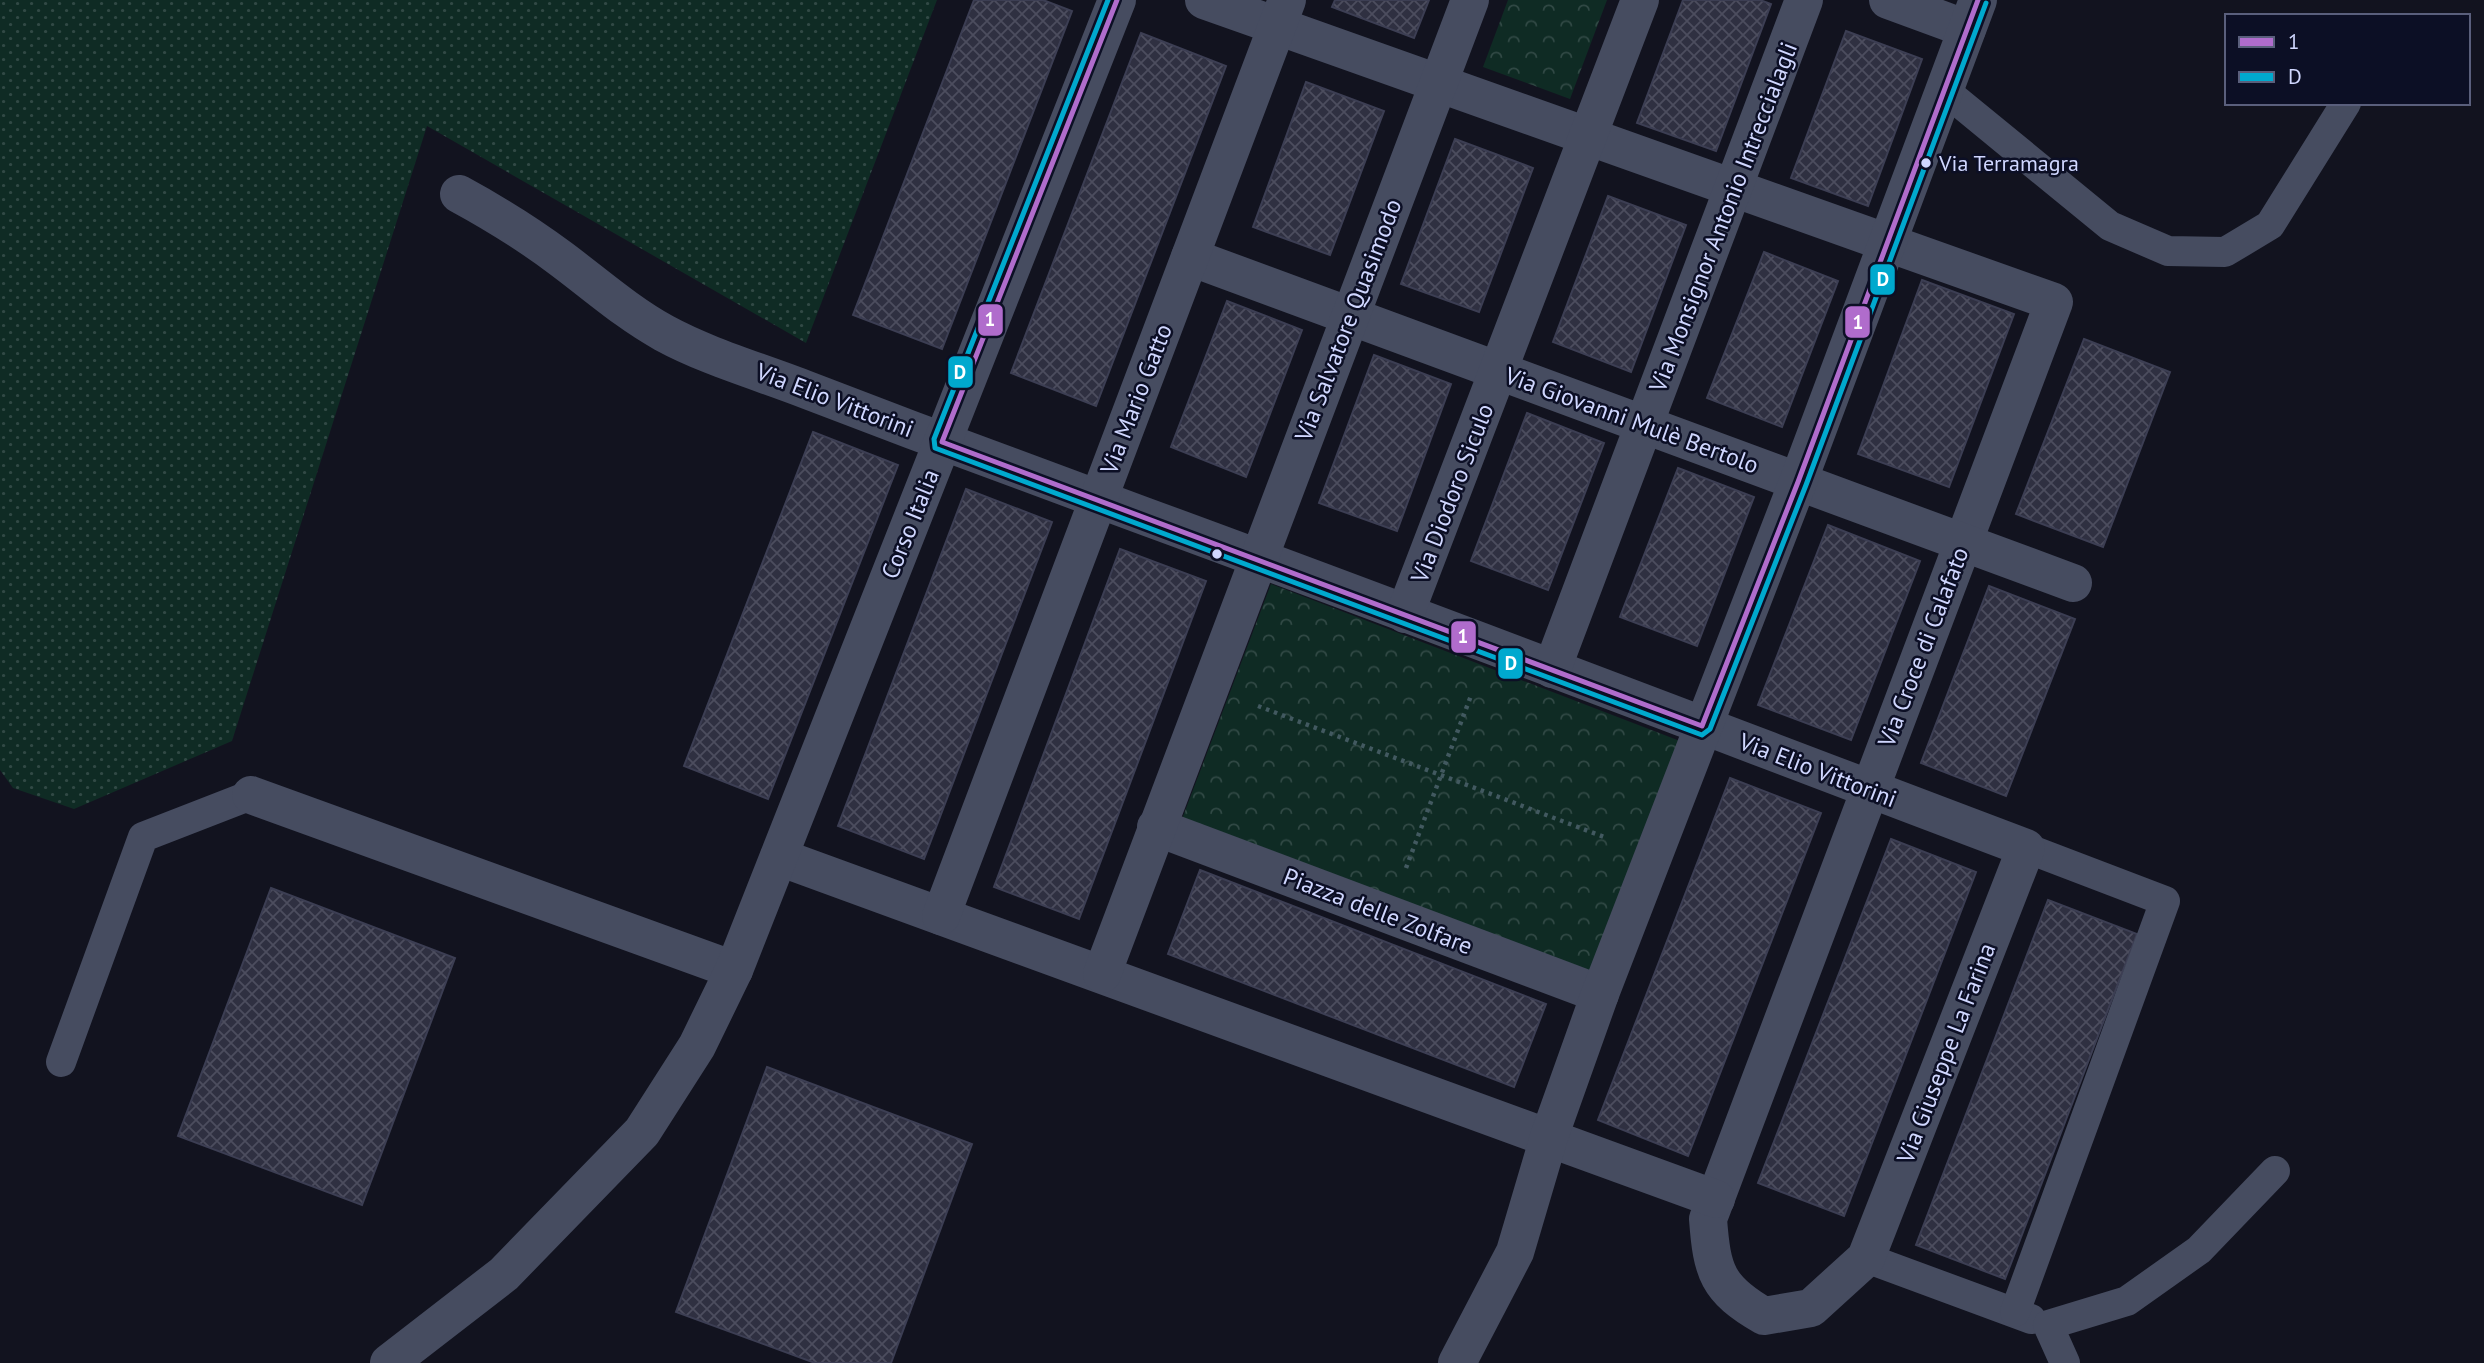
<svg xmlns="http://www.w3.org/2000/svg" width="2484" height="1363" viewBox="0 0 2484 1363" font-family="'PT Sans',sans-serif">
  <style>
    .grass { fill: url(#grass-dots) }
    .forest { fill: url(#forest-crowns) }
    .building { fill: url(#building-cross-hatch); stroke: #3c3e53; stroke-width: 2 }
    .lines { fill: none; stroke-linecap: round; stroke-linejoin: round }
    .path { stroke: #425960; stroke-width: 4.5; stroke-dasharray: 3.5 5; stroke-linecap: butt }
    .lane { stroke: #464c60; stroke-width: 30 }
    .street { stroke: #464c60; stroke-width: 38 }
    .bus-1-casing { stroke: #0c0f25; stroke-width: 10 }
    .bus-2-casing { stroke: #0c0f25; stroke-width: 10 }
    .bus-1 { stroke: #b06ccc; stroke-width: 5 }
    .bus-2 { stroke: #00a9ce; stroke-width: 5 }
    .bus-dot { fill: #d0d7ff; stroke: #0c0f25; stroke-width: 2.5 }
    .labels { text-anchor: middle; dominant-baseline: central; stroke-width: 5; stroke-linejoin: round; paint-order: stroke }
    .bus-label { font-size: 22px; fill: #d0d7ff; stroke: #0c0f25; text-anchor: start }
    .street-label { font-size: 24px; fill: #d0d7ff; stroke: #0c0f25 }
    .line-badge { stroke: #0c0f25; stroke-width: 2.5 }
    .badge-label { font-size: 19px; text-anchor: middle; font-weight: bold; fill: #fff }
  </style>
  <defs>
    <pattern id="grass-dots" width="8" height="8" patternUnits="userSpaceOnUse" patternTransform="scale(1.75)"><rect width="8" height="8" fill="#0f2b24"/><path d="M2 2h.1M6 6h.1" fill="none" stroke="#314945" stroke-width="1.8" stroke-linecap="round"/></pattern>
    <pattern id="forest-crowns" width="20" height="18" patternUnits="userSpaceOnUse" patternTransform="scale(1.75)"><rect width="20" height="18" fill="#0f2b24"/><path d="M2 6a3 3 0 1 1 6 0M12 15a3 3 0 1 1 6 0" fill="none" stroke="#314945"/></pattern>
    <pattern id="building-cross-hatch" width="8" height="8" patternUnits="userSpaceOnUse" patternTransform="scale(1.75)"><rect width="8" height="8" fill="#2f3041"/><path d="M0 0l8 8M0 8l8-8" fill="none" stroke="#4c4d5e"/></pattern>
  </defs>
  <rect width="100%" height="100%" fill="#12131f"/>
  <path class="grass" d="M 0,0 L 937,0 L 806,343 L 427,126 L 232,741 L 74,809 L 13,788 L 0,770 Z"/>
  <g class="forest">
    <path d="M 1508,0 L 1607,0 L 1570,99 L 1483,67 Z"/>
    <path d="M 1271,584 L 1680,741 L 1590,975 L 1182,819 Z"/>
  </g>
  <g class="building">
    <path d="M 974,0 L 1043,0 L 1072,11 L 942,349 L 853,315 Z"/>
    <path d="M 1335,0 L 1429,0 L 1414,38 L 1332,7 Z"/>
    <path d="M 1683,0 L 1760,0 L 1771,4 L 1716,151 L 1637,123 Z"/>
    <path d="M 1846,31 L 1922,59 L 1868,206 L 1791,178 Z"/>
    <path d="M 1141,33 L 1226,66 L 1096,406 L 1011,373 Z"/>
    <path d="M 1306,82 L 1384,111 L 1330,255 L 1253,227 Z"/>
    <path d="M 1455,139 L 1533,168 L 1479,312 L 1401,284 Z"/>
    <path d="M 1608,196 L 1686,225 L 1631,372 L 1553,342 Z"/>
    <path d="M 1764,252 L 1838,281 L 1782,427 L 1707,398 Z"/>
    <path d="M 1922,280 L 2014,314 L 1949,487 L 1858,454 Z"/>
    <path d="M 1227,301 L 1302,330 L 1246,477 L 1171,447 Z"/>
    <path d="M 2084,339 L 2170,372 L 2103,547 L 2016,514 Z"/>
    <path d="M 1374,355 L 1451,384 L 1397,531 L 1319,503 Z"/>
    <path d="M 1527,413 L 1604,443 L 1548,590 L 1471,561 Z"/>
    <path d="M 813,432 L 898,465 L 768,799 L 684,766 Z"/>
    <path d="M 1678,468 L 1754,497 L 1697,646 L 1620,617 Z"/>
    <path d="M 966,489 L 1052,522 L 924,859 L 838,826 Z"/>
    <path d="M 1828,525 L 1920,561 L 1851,740 L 1758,705 Z"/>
    <path d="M 1120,549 L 1206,581 L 1079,919 L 994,887 Z"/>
    <path d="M 1989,586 L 2075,619 L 2006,796 L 1921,763 Z"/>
    <path d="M 1730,778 L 1821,813 L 1688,1156 L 1598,1120 Z"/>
    <path d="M 1891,839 L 1976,872 L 1844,1216 L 1758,1183 Z"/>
    <path d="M 1200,870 L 1546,1004 L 1514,1087 L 1168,954 Z"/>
    <path d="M 271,888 L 455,958 L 362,1205 L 178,1136 Z"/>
    <path d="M 2048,900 L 2137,934 L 2005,1279 L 1916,1245 Z"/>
    <path d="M 767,1067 L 972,1144 L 891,1363 L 815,1363 L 676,1312 Z"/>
  </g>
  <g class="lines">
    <g class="path">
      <path d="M 1258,706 L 1607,838"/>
      <path d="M 1406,868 L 1472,693"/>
    </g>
    <g class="lane">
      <path d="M 1944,90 L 2110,226 L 2168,251 L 2225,252 L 2270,225 L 2346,103"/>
      <path d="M 61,1062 L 143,837 L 251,795"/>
      <path d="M 1866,1258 L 2031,1319"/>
      <path d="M 2015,1312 L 2165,901 L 2026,848"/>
      <path d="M 2065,1363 L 2048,1325 L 2127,1301 L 2199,1250 L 2275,1171"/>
    </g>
    <g class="street">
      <path d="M 1888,0 L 1967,29"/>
      <path d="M 459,194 C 494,213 528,234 560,258 C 595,284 626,312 664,333 C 708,357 761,372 807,390 C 919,433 1032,475 1144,516 C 1439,624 1732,737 2026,848 L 1866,1258 L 1811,1308 L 1764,1316 C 1717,1289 1712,1272 1708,1219 L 2054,302 L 1204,0"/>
      <path d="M 1190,257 L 2073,583"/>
      <path d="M 1405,614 L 1640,0"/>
      <path d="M 1552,669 L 1804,0"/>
      <path d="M 251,795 L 734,970"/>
      <path d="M 1156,827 L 1600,994"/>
      <path d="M 779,857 L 1716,1199"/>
      <path d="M 941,916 L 1287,0"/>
      <path d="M 1102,974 L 1470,0"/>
      <path d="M 389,1363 L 504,1274 L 642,1132 L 697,1046 L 734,970 L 1117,0"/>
      <path d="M 1457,1363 L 1515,1252 L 1549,1137 L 1600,994 L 1798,482 L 1978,0"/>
    </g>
    <g class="bus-1-casing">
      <path id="bus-1" d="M 1117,0 L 942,442 L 1702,726 L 1798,482 L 1978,0"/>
    </g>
    <g class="bus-2-casing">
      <path id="bus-2" d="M 1108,0 L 934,439 L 935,448 L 1702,735 L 1710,729 L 1806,485 L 1986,3"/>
    </g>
    <use href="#bus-1" class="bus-1"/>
    <use href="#bus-2" class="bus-2"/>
  </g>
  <g class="bus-dot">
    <circle cx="1926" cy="163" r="6"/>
    <circle cx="1217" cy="554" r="6"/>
  </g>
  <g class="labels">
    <g class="bus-label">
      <text x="1939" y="163">Via Terramagra</text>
    </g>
    <g class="street-label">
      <text transform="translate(1723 217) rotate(-69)">Via Monsignor Antonio Intreccialagli</text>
      <text transform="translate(1348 320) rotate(-69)">Via Salvatore Quasimodo</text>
      <text transform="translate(1136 399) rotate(-69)">Via Mario Gatto</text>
      <text transform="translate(835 400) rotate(21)">Via Elio Vittorini</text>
      <text transform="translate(1632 420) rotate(20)">Via Giovanni Mulè Bertolo</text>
      <text transform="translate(1452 493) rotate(-69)">Via Diodoro Siculo</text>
      <text transform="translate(910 524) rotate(-68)">Corso Italia</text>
      <text transform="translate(1923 647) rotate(-69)">Via Croce di Calafato</text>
      <text transform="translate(1818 770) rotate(21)">Via Elio Vittorini</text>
      <text transform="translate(1378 911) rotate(21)">Piazza delle Zolfare</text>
      <text transform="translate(1946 1053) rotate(-69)">Via Giuseppe La Farina</text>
    </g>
  </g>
  <g class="line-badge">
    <rect x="1869" y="263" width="27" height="33" rx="7" fill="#00a9ce"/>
    <rect x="977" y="303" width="27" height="34" rx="7" fill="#b06ccc"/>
    <rect x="1844" y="305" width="27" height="34" rx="7" fill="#b06ccc"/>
    <rect x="947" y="355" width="27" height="34" rx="7" fill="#00a9ce"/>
    <rect x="1450" y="620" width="27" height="34" rx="7" fill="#b06ccc"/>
    <rect x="1497" y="647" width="27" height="33" rx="7" fill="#00a9ce"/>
  </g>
  <g class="badge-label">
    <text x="1883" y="286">D</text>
    <text x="990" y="326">1</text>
    <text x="1858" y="329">1</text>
    <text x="960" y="379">D</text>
    <text x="1463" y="643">1</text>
    <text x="1511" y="670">D</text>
  </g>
  <rect x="2225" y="14" width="245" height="91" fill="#0c0f25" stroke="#5a5f7c" stroke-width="2"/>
  <rect x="2239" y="37" width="35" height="10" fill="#b06ccc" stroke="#5a5f7c" stroke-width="2"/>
  <text x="2288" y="49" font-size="21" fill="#d0d7ff">1</text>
  <rect x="2239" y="72" width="35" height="10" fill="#00a9ce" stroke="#5a5f7c" stroke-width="2"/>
  <text x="2288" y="84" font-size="21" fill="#d0d7ff">D</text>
</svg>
